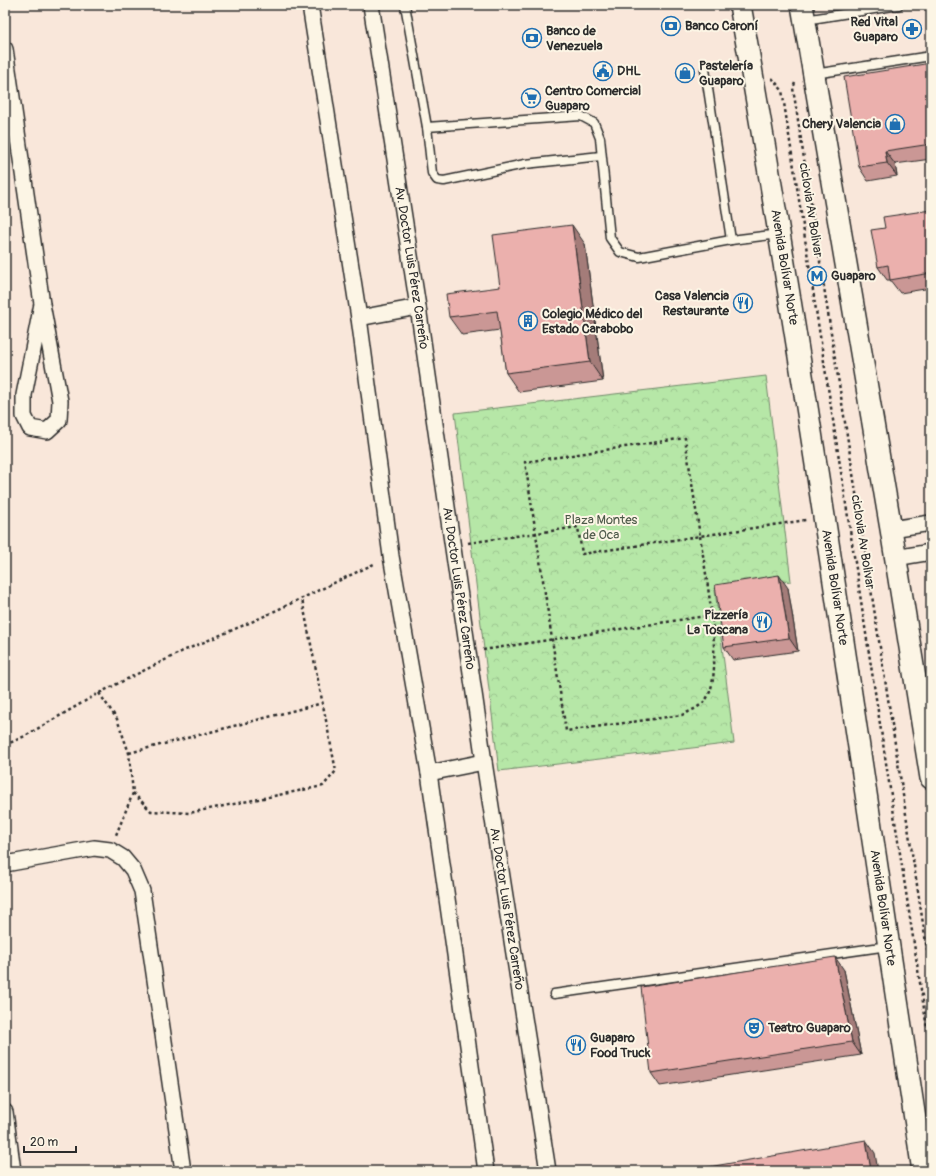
<svg xmlns="http://www.w3.org/2000/svg" width="936" height="1176" viewBox="0 0 936 1176" font-family="Pangolin,sans-serif">
  <style>
    .forest { fill: url(#forest-crowns); stroke: #708969 }
    .lines { fill: none; stroke-linecap: round; stroke-linejoin: round }
    .lane-casing { stroke: #2b2b2b; stroke-width: 11 }
    .street-casing { stroke: #2b2b2b; stroke-width: 18 }
    .secondary-casing { stroke: #2b2b2b; stroke-width: 24 }
    .path { stroke: #2b2b2b; stroke-width: 2.5; stroke-dasharray: 3 3; stroke-linecap: butt }
    .lane { stroke: #fcf5e5; stroke-width: 8 }
    .street { stroke: #fcf5e5; stroke-width: 15 }
    .secondary { stroke: #fcf5e5; stroke-width: 21 }
    .wall { fill: #ca9795; stroke: #2b2b2b }
    .shaded-wall { fill: #a47b79; stroke: #2b2b2b }
    .building { fill: #ebb0ad; stroke: #2b2b2b }
    .labels { text-anchor: middle; dominant-baseline: central; stroke-width: 4; stroke-linejoin: round; paint-order: stroke }
    .poi-label { font-size: 13px; font-weight: bold; fill: #2b2b2b; stroke: #fcf5e5; text-anchor: start }
    .street-label { font-size: 13px; fill: #2b2b2b; stroke: #fcf5e5 }
    .park-label { font-size: 13px; fill: #4e5a4a; stroke: #fcf5e5 }
  </style>
  <defs>
    <pattern id="forest-crowns" width="20" height="18" patternUnits="userSpaceOnUse"><rect width="20" height="18" fill="#b6e7a7"/><path d="M2 6a3 3 0 1 1 6 0M12 15a3 3 0 1 1 6 0" fill="none" stroke="#9dc690"/></pattern>
  </defs>
  <rect width="100%" height="100%" fill="#f9e7da"/>
  <filter id="ink" filterUnits="userSpaceOnUse"><feTurbulence type="fractalNoise" baseFrequency=".025" numOctaves="2"/><feDisplacementMap in="SourceGraphic" scale="8" xChannelSelector="R" yChannelSelector="G"/><feConvolveMatrix kernelMatrix="1 2 1 2 8 2 1 2 1" color-interpolation-filters="sRGB"/></filter>
  <g filter="url(#ink)">
    <path class="forest" d="M 766,376 L 791,581 L 715,590 L 734,743 L 499,771 L 455,413 Z"/>
    <g class="lines">
      <g class="lane-casing">
        <g id="lane">
          <path d="M 405,5 L 427,127 L 581,116 L 594,123 L 600,138 L 610,238 L 620,252 L 639,257 L 731,240 L 779,234"/>
          <path d="M 805,20 L 899,5"/>
          <path d="M 705,69 L 731,240"/>
          <path d="M 814,74 L 931,56"/>
          <path d="M 427,127 L 432,173 L 437,180 L 444,181 L 525,164 L 601,156"/>
          <path d="M 554,994 L 888,946"/>
        </g>
      </g>
      <g class="street-casing">
        <g id="street">
          <path d="M 310,5 L 359,318 L 391,556 L 429,773 L 486,1171"/>
          <path id="s1" d="M 371,5 L 418,307 L 484,762 L 548,1171"/>
          <path d="M 5,49 L 42,304 L 60,401 L 59,420 L 47,431 L 30,428 L 24,416 L 24,395 L 42,304"/>
          <path d="M 359,318 L 418,307"/>
          <path d="M 891,529 L 931,523"/>
          <path d="M 895,558 L 931,552"/>
          <path d="M 429,773 L 484,762"/>
          <path d="M 5,864 L 94,848 L 110,850 L 123,858 L 133,870 L 142,891 L 183,1171"/>
          <path d="M 5,1112 L 13,1171"/>
        </g>
      </g>
      <g class="secondary-casing">
        <g id="secondary">
          <path id="s2" d="M 740,5 C 809,392 863,782 923,1171"/>
          <path d="M 802,5 L 891,529 L 931,778"/>
        </g>
      </g>
      <g class="path">
        <path d="M 772,78 L 782,90 L 931,1054"/>
        <path d="M 795,83 L 793,88 L 931,975"/>
        <path d="M 468,543 L 578,527 L 582,554 L 700,536 C 705,571 724,666 708,696 C 703,706 692,710 682,715 L 566,731 L 525,462 L 685,438 L 700,536 L 806,520"/>
        <path d="M 483,650 L 712,615"/>
        <path d="M 99,693 L 117,719 L 129,753 L 133,793 L 116,835"/>
        <path d="M 5,745 L 25,736 L 99,693 L 183,651 L 256,620 L 376,563"/>
        <path d="M 129,753 L 323,703"/>
        <path d="M 133,793 L 151,811 L 189,813 L 323,786 L 336,771 L 302,599"/>
      </g>
      <use href="#lane" class="lane"/>
      <use href="#street" class="street"/>
      <use href="#secondary" class="secondary"/>
    </g>
    <g class="wall">
      <path d="M 931,63 L 931,159 L 895,164 L 897,176 L 868,181 L 859,167 Z"/>
      <path d="M 931,210 L 931,288 L 900,293 L 890,280 L 887,280 L 878,267 L 885,228 Z"/>
      <path d="M 585,244 L 603,381 L 519,392 L 506,373 L 500,330 L 462,335 L 449,317 L 500,287 Z"/>
      <path d="M 788,588 L 798,651 L 733,660 L 724,647 Z"/>
      <path d="M 844,970 L 861,1055 L 660,1086 L 651,1073 Z"/>
    </g>
    <g class="shaded-wall">
      <path d="M 885,151 L 895,164 L 897,176 L 887,163 Z"/>
      <path d="M 572,225 L 585,244 L 603,381 L 590,362 Z"/>
      <path d="M 779,575 L 788,588 L 798,651 L 789,638 Z"/>
      <path d="M 835,957 L 844,970 L 861,1055 L 852,1042 Z"/>
      <path d="M 866,1140 L 875,1153 L 878,1171 L 871,1171 Z"/>
    </g>
    <g class="building">
      <path d="M 931,63 L 931,144 L 885,151 L 887,163 L 859,167 L 844,77 Z"/>
      <path d="M 931,210 L 931,273 L 890,280 L 888,265 L 878,267 L 871,230 L 885,228 L 883,217 Z"/>
      <path d="M 572,225 L 590,362 L 506,373 L 497,311 L 449,317 L 446,294 L 500,287 L 493,235 Z"/>
      <path d="M 779,575 L 789,638 L 724,647 L 715,585 Z"/>
      <path d="M 835,957 L 852,1042 L 651,1073 L 641,987 Z"/>
      <path d="M 866,1140 L 871,1171 L 685,1171 Z"/>
    </g>
  </g>
  <defs>
    <g id="bank-ring" transform="scale(1)"><circle r="9.5" fill="#fcf5e5" stroke="#1f6fb2" stroke-width="1.5"/><path d="M-6-4H6V4H-6ZM0-2.3a2.3 2.3 0 1 0 0 4.6a2.3 2.3 0 1 0 0-4.6Z" fill="#1f6fb2"/></g>
    <g id="pharmacy-ring" transform="scale(1)"><circle r="9.5" fill="#fcf5e5" stroke="#1f6fb2" stroke-width="1.5"/><path d="M-2-6h4v4h4v4h-4v4h-4v-4h-4v-4h4Z" fill="#1f6fb2"/></g>
    <g id="civic-ring" transform="scale(1)"><circle r="9.5" fill="#fcf5e5" stroke="#1f6fb2" stroke-width="1.5"/><path d="M-.6-6.5H3V-4.5H.6V-3L4-1V1h2V6H-6V1h2V-1L-.6-3ZM-1.2 2.5V6h2.4V2.5Z" fill="#1f6fb2"/></g>
    <g id="shop-ring" transform="scale(1)"><circle r="9.5" fill="#fcf5e5" stroke="#1f6fb2" stroke-width="1.5"/><path d="M-5-2.5h2.3a2.7 3.5 0 0 1 5.4 0H5L5.5 6h-11ZM-1.5-2.5h3a1.5 2.3 0 0 0-3 0Z" fill="#1f6fb2"/></g>
    <g id="supermarket-ring" transform="scale(1)"><circle r="9.5" fill="#fcf5e5" stroke="#1f6fb2" stroke-width="1.5"/><path d="M-6-5.5h2.5l.6 2H6L4.5 2H-2.5L-4.4-4H-6ZM-1.5 3.2a1.3 1.3 0 1 0 .1 0ZM3 3.2a1.3 1.3 0 1 0 .1 0Z" fill="#1f6fb2"/></g>
    <g id="metro-ring" transform="scale(1)"><circle r="9.5" fill="#fcf5e5" stroke="#1f6fb2" stroke-width="1.5"/><path d="M-5.5 5V-5H-3L0 0L3-5H5.5V5H3V-.5L0 4L-3-.5V5Z" fill="#1f6fb2"/></g>
    <g id="restaurant-ring" transform="scale(1)"><circle r="9.5" fill="#fcf5e5" stroke="#1f6fb2" stroke-width="1.5"/><path d="M-5-6h1v4h1v-4h1v4h1v-4h1v5L-1.5 .5V6h-2V.5L-5-1ZM5-6V6H3V1.5H1.5Q1.5-4 5-6Z" fill="#1f6fb2"/></g>
    <g id="building-ring" transform="scale(1)"><circle r="9.5" fill="#fcf5e5" stroke="#1f6fb2" stroke-width="1.5"/><path d="M-4-6H4V6H1V3H-1V6H-4ZM-2.5-4.3h1.7v1.8h-1.7ZM.8-4.3h1.7v1.8H.8ZM-2.5-1h1.7V.8h-1.7ZM.8-1h1.7V.8H.8Z" fill="#1f6fb2"/></g>
    <g id="theatre-ring" transform="scale(1)"><circle r="9.5" fill="#fcf5e5" stroke="#1f6fb2" stroke-width="1.5"/><path d="M-5-5.5Q0-4 5-5.5V0Q5 5 0 6Q-5 5-5 0ZM-3.3-2.5H-1v1.5H-3.3ZM1-2.5H3.3v1.5H1ZM-2.8 1Q0 5.5 2.8 1Z" fill="#1f6fb2"/></g>
  </defs>
  <g fill-rule="evenodd">
    <use href="#bank-ring" x="671" y="26"/>
    <use href="#pharmacy-ring" x="912" y="29"/>
    <use href="#bank-ring" x="532" y="38"/>
    <use href="#civic-ring" x="603" y="71"/>
    <use href="#shop-ring" x="685" y="73"/>
    <use href="#supermarket-ring" x="531" y="98"/>
    <use href="#shop-ring" x="895" y="124"/>
    <use href="#metro-ring" x="817" y="276"/>
    <use href="#restaurant-ring" x="743" y="303"/>
    <use href="#building-ring" x="528" y="321"/>
    <use href="#restaurant-ring" x="762" y="622"/>
    <use href="#theatre-ring" x="754" y="1028"/>
    <use href="#restaurant-ring" x="576" y="1045"/>
  </g>
  <g class="labels">
    <g class="poi-label">
      <text x="898" y="22" text-anchor="end">Red Vital<tspan x="898" dy="15">Guaparo</tspan></text>
      <text x="685" y="26">Banco Caroní</text>
      <text x="546" y="31">Banco de<tspan x="546" dy="15">Venezuela</tspan></text>
      <text x="699" y="66">Pastelería<tspan x="699" dy="15">Guaparo</tspan></text>
      <text x="617" y="71">DHL</text>
      <text x="545" y="91">Centro Comercial<tspan x="545" dy="15">Guaparo</tspan></text>
      <text x="881" y="124" text-anchor="end">Chery Valencia</text>
      <text x="831" y="276">Guaparo</text>
      <text x="729" y="296" text-anchor="end">Casa Valencia<tspan x="729" dy="15">Restaurante</tspan></text>
      <text x="542" y="314">Colegio Médico del<tspan x="542" dy="15">Estado Carabobo</tspan></text>
      <text x="748" y="615" text-anchor="end">Pizzería<tspan x="748" dy="15">La Toscana</tspan></text>
      <text x="768" y="1028">Teatro Guaparo</text>
      <text x="590" y="1038">Guaparo<tspan x="590" dy="15">Food Truck</tspan></text>
    </g>
    <g class="street-label">
      <text transform="translate(811 210) rotate(81)">ciclovia Av Bolivar</text>
      <text stroke="none"><textPath href="#s1" startOffset="266">Av. Doctor Luis Pérez Carreño</textPath></text>
      <text stroke="none"><textPath href="#s2" startOffset="266">Avenida Bolívar Norte</textPath></text>
      <text transform="translate(863 542) rotate(81)">ciclovia Av Bolivar</text>
      <text stroke="none"><textPath href="#s2" startOffset="590">Avenida Bolívar Norte</textPath></text>
      <text stroke="none"><textPath href="#s1" startOffset="590">Av. Doctor Luis Pérez Carreño</textPath></text>
      <text stroke="none"><textPath href="#s1" startOffset="914">Av. Doctor Luis Pérez Carreño</textPath></text>
      <text stroke="none"><textPath href="#s2" startOffset="914">Avenida Bolívar Norte</textPath></text>
    </g>
    <g class="park-label">
      <text x="601" y="520">Plaza Montes<tspan x="601" dy="15">de Oca</tspan></text>
    </g>
  </g>
  <rect width="936" height="1176" fill="none" stroke="#fcf5e5" stroke-width="20"/>
  <rect x="10" y="10" width="916" height="1156" fill="none" stroke="#2b2b2b" stroke-width="1.5" filter="url(#ink)"/>
  <path d="M24 1146v6h52v-6" fill="none" stroke="#2b2b2b" stroke-width="2"/>
  <text x="30" y="1146" font-size="12" fill="#2b2b2b" stroke="#fcf5e5" stroke-width="3" paint-order="stroke">20 m</text>
</svg>
